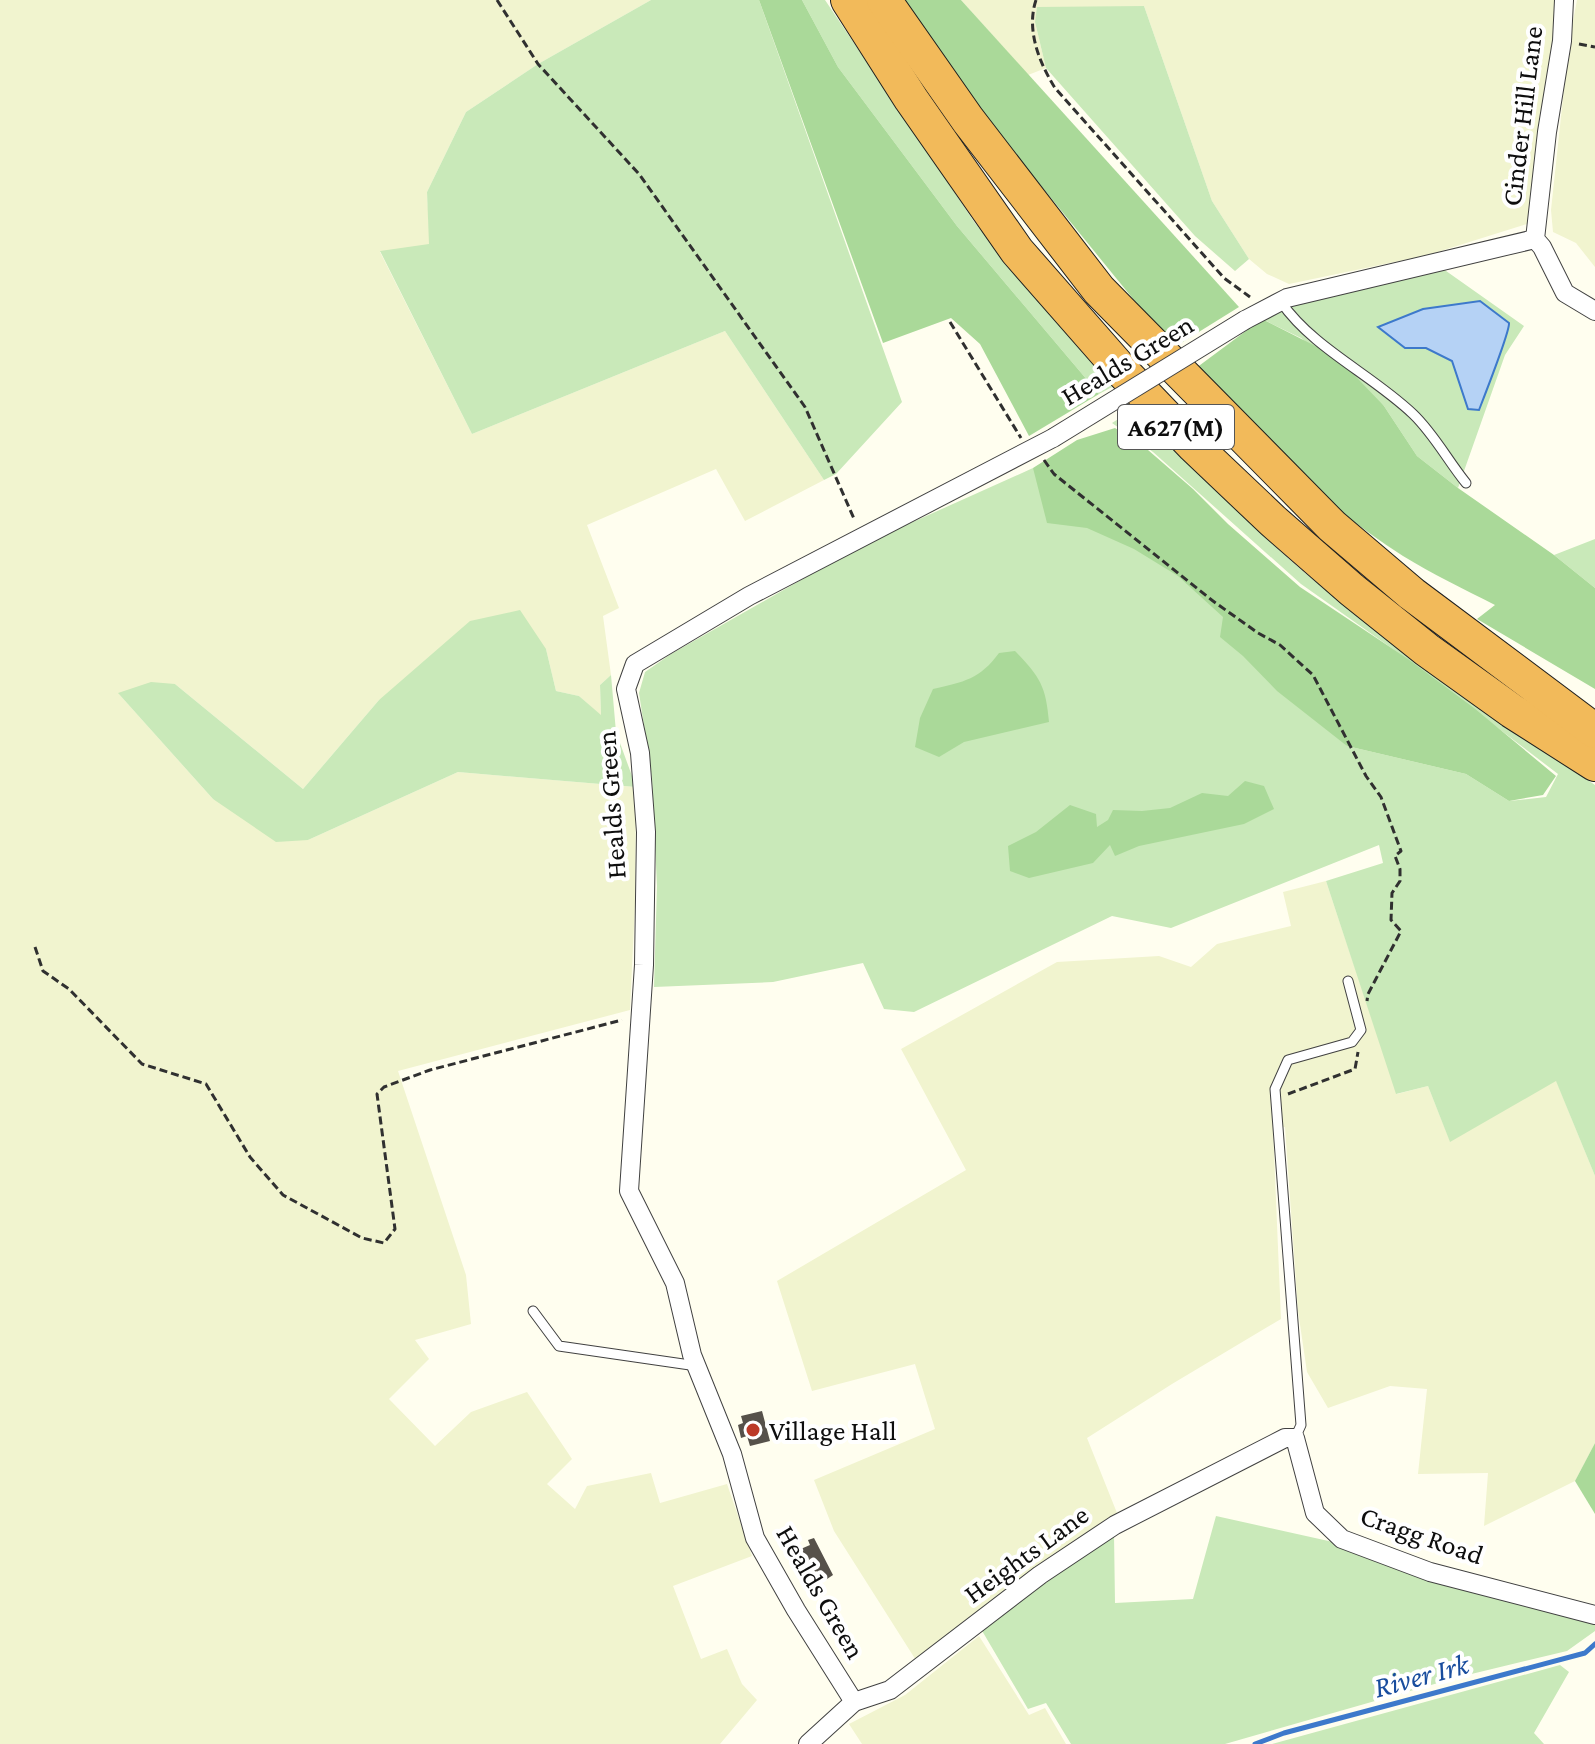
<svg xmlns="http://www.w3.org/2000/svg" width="1595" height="1744" viewBox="0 0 1595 1744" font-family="'Crimson Pro',serif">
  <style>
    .farmland { fill: #f1f4cf }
    .green { fill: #c9e9b9 }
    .forest { fill: #aad999 }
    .water { fill: #b5d2f5; stroke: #3d79cb; stroke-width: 2 }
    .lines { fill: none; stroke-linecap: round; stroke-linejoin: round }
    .stream { stroke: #3d79cb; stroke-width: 5 }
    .building { fill: #56514a }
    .lane-casing { stroke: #414141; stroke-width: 11 }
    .street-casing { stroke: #414141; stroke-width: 20 }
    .highway-casing { stroke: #1f1f1f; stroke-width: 36 }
    .path { stroke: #303030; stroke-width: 3; stroke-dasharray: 8 4; stroke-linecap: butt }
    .lane { stroke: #fff; stroke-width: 9 }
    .street { stroke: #fff; stroke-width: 18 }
    .highway { stroke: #f2ba5a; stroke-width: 34 }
    .street-bridge-casing { stroke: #414141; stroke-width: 20; stroke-linecap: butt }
    .street-bridge { stroke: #fff; stroke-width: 18 }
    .poi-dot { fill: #bc3a28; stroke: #fff; stroke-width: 3 }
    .labels { text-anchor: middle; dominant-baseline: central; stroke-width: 8; stroke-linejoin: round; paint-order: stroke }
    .shield { fill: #fff; stroke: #565656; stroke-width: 2 }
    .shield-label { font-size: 26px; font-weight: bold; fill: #0e0e0e }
    .street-label { font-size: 28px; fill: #0e0e0e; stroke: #fff }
    .poi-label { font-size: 28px; fill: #0e0e0e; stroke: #fff; text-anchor: start }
    .water-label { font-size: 30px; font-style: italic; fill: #194d9e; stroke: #fff }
  </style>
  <rect width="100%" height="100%" fill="#fffeef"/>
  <g class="farmland">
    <path d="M 0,0 L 651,0 L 538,64 L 466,112 L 427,192 L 430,245 L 380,252 L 472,434 L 725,331 L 824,480 L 745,521 L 716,469 L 587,525 L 619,608 L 603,616 L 611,675 L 600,685 L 601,716 L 579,696 L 556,691 L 546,649 L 379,700 L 303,789 L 175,684 L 119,694 L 213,799 L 308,840 L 458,772 L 636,787 L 635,904 L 630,1010 L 398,1071 L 466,1275 L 471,1324 L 415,1340 L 429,1359 L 389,1399 L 435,1446 L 471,1412 L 527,1392 L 572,1459 L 547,1484 L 575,1509 L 587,1486 L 651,1473 L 660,1503 L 727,1484 L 752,1556 L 673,1586 L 701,1659 L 727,1649 L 742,1684 L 757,1700 L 720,1744 L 0,1744 Z"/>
    <path d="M 961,0 L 1558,0 L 1530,223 L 1428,255 L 1289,284 L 1267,274 L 1249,259 L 1212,201 L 1144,6 L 1035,22 L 1046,68 L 1028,75 Z"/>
    <path d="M 1577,0 L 1595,0 L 1595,267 L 1576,243 L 1553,232 L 1551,210 L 1569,42 Z"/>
    <path d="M 1326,881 L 1397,1094 L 1428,1086 L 1450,1141 L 1556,1080 L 1595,1176 L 1595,1443 L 1575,1481 L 1484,1526 L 1488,1473 L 1418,1474 L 1427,1389 L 1390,1386 L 1328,1408 L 1307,1372 L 1298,1311 L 1285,1127 L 1273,1129 L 1281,1319 L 1172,1384 L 1087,1438 L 1117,1513 L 919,1665 L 834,1531 L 814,1480 L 935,1429 L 915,1364 L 812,1391 L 777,1281 L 966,1170 L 901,1049 L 1057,962 L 1159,956 L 1191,967 L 1217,944 L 1291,926 L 1283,892 Z"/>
    <path d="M 979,1636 L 1029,1715 L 1045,1708 L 1066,1744 L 862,1744 L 849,1724 L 905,1695 Z"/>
  </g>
  <g class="green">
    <path d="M 651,0 L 759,0 L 902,402 L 836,474 L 824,480 L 725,331 L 472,434 L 380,251 L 429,244 L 427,192 L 466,112 L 538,64 Z"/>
    <path d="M 802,0 L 825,0 L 975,223 L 1112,387 L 1099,394 L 957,226 L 838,67 Z"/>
    <path d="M 1144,6 L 1212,201 L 1249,259 L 1235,271 L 1195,236 L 1046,68 L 1035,22 L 1037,7 Z"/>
    <path d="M 1439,266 L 1524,326 L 1505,355 L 1458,488 L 1417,456 L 1384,406 L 1301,338 L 1262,319 L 1302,301 Z"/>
    <path d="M 1137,407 C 1192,463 1245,522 1305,573 C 1397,650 1496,718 1595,785 L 1595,1176 L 1556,1081 L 1450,1142 L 1428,1086 L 1396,1094 L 1326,881 L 1383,863 L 1379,845 L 1171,928 L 1112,916 L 914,1012 L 884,1009 L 863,963 L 773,982 L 654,987 L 657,886 L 652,778 L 639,693 L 645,672 L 671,654 L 864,544 L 1033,468 L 1217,593 L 1347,746 L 1466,774 L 1509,801 L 1546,797 L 1558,774 L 1414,664 L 1301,584 L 1153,452 L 1112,423 Z"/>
    <path d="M 1595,539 L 1595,588 L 1554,555 Z"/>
    <path d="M 520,610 L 546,649 L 556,691 L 579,696 L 601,715 L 600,685 L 611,675 L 616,732 L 636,787 L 458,772 L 308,840 L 276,842 L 213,799 L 118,693 L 151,682 L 175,684 L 303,789 L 379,700 L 470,621 Z"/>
    <path d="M 1216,1516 L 1333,1542 L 1379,1561 L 1595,1624 L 1595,1631 L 1567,1651 L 1459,1677 L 1225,1744 L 1071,1744 L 1046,1703 L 1028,1709 L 981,1629 L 1114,1534 L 1115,1603 L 1193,1599 Z"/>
    <path d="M 1560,1665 L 1569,1672 L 1534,1733 L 1544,1744 L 1272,1744 Z"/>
  </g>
  <g class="forest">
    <path d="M 759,0 L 802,0 L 838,67 L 957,226 L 1099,394 L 1029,436 L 980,344 L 951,318 L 883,343 Z"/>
    <path d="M 903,0 L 961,0 L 1239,307 L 1173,348 L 950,74 Z"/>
    <path d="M 1262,319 L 1337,357 L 1384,406 L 1417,456 L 1458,488 L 1554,555 L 1595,588 L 1595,689 L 1477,619 L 1495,605 C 1464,589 1432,574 1403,556 C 1324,506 1256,436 1188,374 Z"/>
    <path d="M 1115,428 L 1148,450 L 1193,489 L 1228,524 L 1300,587 L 1408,659 L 1474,708 L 1556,776 L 1543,795 L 1509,801 L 1466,774 L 1347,746 L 1277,691 L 1243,656 L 1220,637 L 1223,617 L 1178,576 L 1134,549 L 1087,528 L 1047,523 L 1033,468 L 1077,440 Z"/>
    <path d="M 1015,651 C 1040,677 1046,686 1049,722 L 964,742 L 939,757 L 915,747 L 920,718 L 933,689 C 964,682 980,679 999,653 Z"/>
    <path d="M 1245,781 L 1264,786 L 1274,809 L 1244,824 L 1139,846 L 1115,856 L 1110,845 L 1093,863 L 1029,878 L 1010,871 L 1008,846 L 1036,832 L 1070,805 L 1096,814 L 1097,827 L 1108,820 L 1113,810 L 1142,811 L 1170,808 L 1202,793 L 1228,796 Z"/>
    <path d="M 1595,1443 L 1595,1514 L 1575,1481 Z"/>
  </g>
  <path class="water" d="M 1480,301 L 1509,323 C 1510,331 1484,397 1479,410 L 1468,409 L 1452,361 L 1426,348 L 1405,348 L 1378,327 L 1423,309 Z"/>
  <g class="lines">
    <path class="stream" d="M 1255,1744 L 1284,1733 L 1585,1653 L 1595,1644"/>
  </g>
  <g class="building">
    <path d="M 762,1411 L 770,1441 L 750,1446 L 747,1436 L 741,1438 L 738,1425 L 743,1423 L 741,1416 Z"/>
    <path d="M 814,1538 L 833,1575 L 821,1583 L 817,1571 L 802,1579 L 789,1554 L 810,1545 L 808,1540 Z"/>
  </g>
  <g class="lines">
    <g class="lane-casing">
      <g id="lane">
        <path d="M 1281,302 C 1314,349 1371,374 1413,414 C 1434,434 1448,461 1466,483"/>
        <path d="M 533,1311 L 559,1346 L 697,1366"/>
        <path d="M 1295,1438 L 1301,1425 L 1275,1089 L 1288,1060 L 1352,1042 L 1361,1030 L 1348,981"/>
      </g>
    </g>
    <g class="street-casing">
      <g id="street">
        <path d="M 1564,0 L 1562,41 L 1547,132 L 1535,239 L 1542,247 L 1565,293 L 1595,311"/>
        <path d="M 1245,320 L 1287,298 L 1535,239"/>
        <path d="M 854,1702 L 796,1610 L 755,1538 L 732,1454 L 692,1355 L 675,1283 L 629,1191 L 644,965 L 646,832 L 640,753 L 626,689 L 635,664 L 749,596 L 1053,438"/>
        <path d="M 808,1744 L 854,1702 L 890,1690 L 1040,1575 L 1115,1525 L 1285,1438 L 1295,1438 L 1315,1513 L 1342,1539 L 1430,1572 L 1595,1615"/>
      </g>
    </g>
    <g class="highway-casing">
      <g id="highway">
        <path d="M 848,0 L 911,99 L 1017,251 L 1123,372 L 1194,446 L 1273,521 L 1352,590 L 1427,650 L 1512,711 L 1595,764"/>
        <path d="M 884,0 L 968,120 L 1099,290 L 1332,526 L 1412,594 L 1595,731"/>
      </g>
    </g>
    <g class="path">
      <path d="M 497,0 L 538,64 L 639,174 L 805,407 L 855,521"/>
      <path d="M 1036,0 C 1026,30 1039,62 1055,88 L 1224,278 L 1250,297"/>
      <path d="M 1579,44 L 1595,47"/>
      <path d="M 950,322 L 1021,438"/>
      <path d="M 1044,460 L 1054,474 L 1213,601 L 1258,633 L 1280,645 L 1313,675 L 1366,776 L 1381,797 L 1401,851 L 1395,856 L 1400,869 L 1400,881 L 1392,893 L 1391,920 L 1401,931 L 1368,994 L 1367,1001"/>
      <path d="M 35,947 L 43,971 L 69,989 L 142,1064 L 206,1084 L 250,1157 L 283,1195 L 362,1238 L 384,1243 L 395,1229 L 377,1094 L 384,1087 L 430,1070 L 622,1020"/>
      <path d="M 1288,1094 L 1355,1069 L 1358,1052"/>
    </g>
    <use href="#lane" class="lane"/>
    <use href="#street" class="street"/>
    <use href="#highway" class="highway"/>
    <g class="street-bridge-casing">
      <path id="street-bridge" d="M 1053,438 L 1245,320"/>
    </g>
    <use href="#street-bridge" class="street-bridge"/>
  </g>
  <circle class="poi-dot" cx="753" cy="1430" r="8"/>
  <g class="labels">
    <rect class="shield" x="1118" y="405" width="116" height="44" rx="6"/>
    <g class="shield-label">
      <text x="1176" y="427">A627(M)</text>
    </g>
    <g class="street-label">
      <text transform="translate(1522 116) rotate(-83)">Cinder Hill Lane</text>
      <text transform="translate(1127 360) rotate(-31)">Healds Green</text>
      <text transform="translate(611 805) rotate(-94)">Healds Green</text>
      <text transform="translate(1422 1535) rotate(19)">Cragg Road</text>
      <text transform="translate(1026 1554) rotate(-36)">Heights Lane</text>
      <text transform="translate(821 1592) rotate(60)">Healds Green</text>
    </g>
    <g class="poi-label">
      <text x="769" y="1430">Village Hall</text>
    </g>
    <g class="water-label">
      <text transform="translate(1421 1675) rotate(-15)">River Irk</text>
    </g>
  </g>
</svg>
